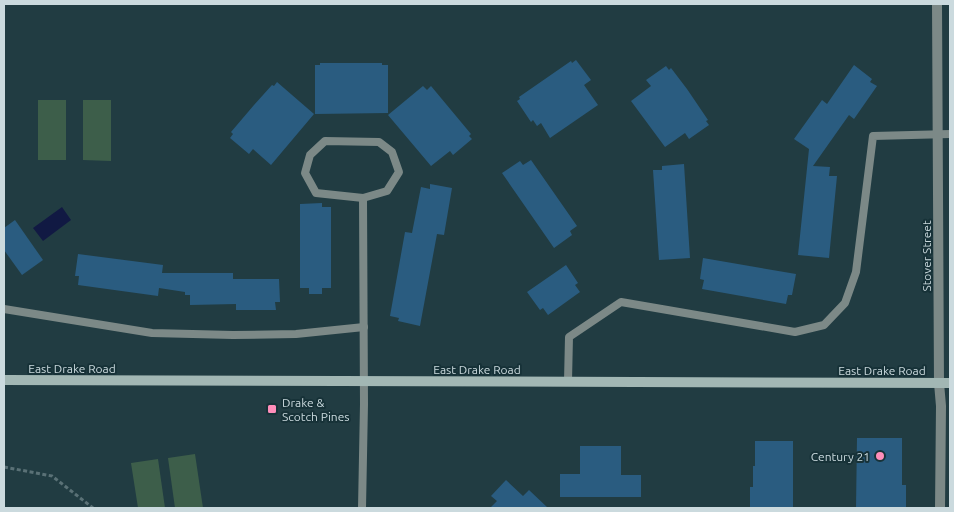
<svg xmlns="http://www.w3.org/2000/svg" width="954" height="512" viewBox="0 0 954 512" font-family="Ubuntu,sans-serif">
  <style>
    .green { fill: #3d5e4a }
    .water { fill: #111943 }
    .building { fill: #2a5c80 }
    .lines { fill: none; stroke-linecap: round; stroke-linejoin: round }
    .path { stroke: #5a7176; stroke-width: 3; stroke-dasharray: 4 2.5; stroke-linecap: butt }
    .service { stroke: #7c8987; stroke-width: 8 }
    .minor { stroke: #7c8987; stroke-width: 10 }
    .secondary { stroke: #a2b7b4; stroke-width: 10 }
    .poi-dot { fill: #ff8eba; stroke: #173238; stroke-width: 2 }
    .labels { text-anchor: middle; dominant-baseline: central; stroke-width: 4; stroke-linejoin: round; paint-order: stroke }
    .street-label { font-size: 12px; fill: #cbdade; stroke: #173238 }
    .poi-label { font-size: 12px; fill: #cbdade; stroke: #173238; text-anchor: start }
  </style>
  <rect width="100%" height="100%" fill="#213c42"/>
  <g class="green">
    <rect x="38" y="100" width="28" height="60"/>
    <path d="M 83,100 L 111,100 L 111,161 L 83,160 Z"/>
    <path d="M 195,454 L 203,508 L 175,508 L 168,458 Z"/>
    <path d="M 158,459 L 165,508 L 138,508 L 131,463 Z"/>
  </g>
  <path class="water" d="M 62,207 L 71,220 L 43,241 L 33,228 Z"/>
  <g class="building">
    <path d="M 576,60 L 591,80 L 584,85 L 598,105 L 550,138 L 541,123 L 537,126 L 533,120 L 531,122 L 517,101 L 520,99 L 519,97 L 571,61 L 572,63 Z"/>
    <path d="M 320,63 L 382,63 L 382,65 L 388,65 L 388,113 L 315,114 L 315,65 L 320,65 Z"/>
    <path d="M 854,65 L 872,79 L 870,82 L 877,86 L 854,119 L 849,115 L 813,166 L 830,167 L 829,176 L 837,176 L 829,258 L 798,255 L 809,149 L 794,139 L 822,100 L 827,104 Z"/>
    <path d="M 666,66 L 669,70 L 671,68 L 687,89 L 708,120 L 706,121 L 709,125 L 689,139 L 685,133 L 665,147 L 631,101 L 651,86 L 646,80 Z"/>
    <path d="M 277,82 L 314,114 L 271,165 L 253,149 L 249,154 L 230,138 L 233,134 L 231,132 L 254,105 L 272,85 L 274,86 Z"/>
    <path d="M 423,86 L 427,90 L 431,86 L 471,134 L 469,136 L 472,139 L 453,155 L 450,151 L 431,166 L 388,115 Z"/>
    <path d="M 531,160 L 577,226 L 570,231 L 572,235 L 554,248 L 502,173 L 520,161 L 523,165 Z"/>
    <path d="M 684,164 L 690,258 L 659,260 L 653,170 L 662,170 L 662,166 Z"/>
    <path d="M 430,184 L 452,188 L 444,235 L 437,234 L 420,326 L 398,321 L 399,318 L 390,316 L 405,232 L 412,233 L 421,187 L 430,189 Z"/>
    <path d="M 322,203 L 322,207 L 331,207 L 331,288 L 322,288 L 322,294 L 309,294 L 309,288 L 300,288 L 300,204 Z"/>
    <path d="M 15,220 L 43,260 L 22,275 L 4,250 L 4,228 Z"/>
    <path d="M 78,254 L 163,265 L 162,273 L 233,273 L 233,279 L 279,279 L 280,302 L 275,302 L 276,310 L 236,310 L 236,304 L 190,305 L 190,295 L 185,295 L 185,292 L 159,288 L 158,296 L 78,285 L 79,276 L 75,276 Z"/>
    <path d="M 703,258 L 796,274 L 792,295 L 788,295 L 786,304 L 702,289 L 704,280 L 700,279 Z"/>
    <path d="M 566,265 L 578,283 L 575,285 L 580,292 L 548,315 L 543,308 L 540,310 L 527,292 Z"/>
    <path d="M 857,438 L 902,438 L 902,485 L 906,485 L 906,508 L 856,508 Z"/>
    <path d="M 755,441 L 793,441 L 793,507 L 750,508 L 750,487 L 753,487 L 753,466 L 755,466 Z"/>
    <path d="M 580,446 L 621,446 L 621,475 L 641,475 L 641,497 L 560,497 L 560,474 L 580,474 Z"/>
    <path d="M 506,480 L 523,496 L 529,490 L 548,508 L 490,508 L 497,501 L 491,496 Z"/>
  </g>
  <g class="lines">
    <path class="path" d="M 4,467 L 52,476 L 93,508"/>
    <g class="service">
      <path d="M 325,141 L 379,142 L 392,152 L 399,172 L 387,191 L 363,198 L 316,193 L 305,173 L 310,155 Z"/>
      <path d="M 4,309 L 152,333 L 233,335 L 296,334 L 364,327"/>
      <path d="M 568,381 L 569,337 L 621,302 L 795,332 L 824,325 L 845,303 L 856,272 L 873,136 L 950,134"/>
      <path d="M 362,508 L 364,404 L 363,198"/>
    </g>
    <path class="minor" d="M 937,4 L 939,383 L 941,406 L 940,508"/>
    <path class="secondary" d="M 4,380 L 950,383"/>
  </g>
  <g class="poi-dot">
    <rect x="267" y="404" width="10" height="10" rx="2.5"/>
    <circle cx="880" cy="456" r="5"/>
  </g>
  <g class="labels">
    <g class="street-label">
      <text transform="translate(926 256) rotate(-90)">Stover Street</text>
      <text x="72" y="368">East Drake Road</text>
      <text x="477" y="369">East Drake Road</text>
      <text x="882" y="370">East Drake Road</text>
    </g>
    <g class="poi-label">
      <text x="282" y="402">Drake &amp;<tspan x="282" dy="14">Scotch Pines</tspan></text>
      <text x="870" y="456" text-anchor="end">Century 21</text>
    </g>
  </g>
  <rect width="954" height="512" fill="none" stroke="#cbdade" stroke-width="10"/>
</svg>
